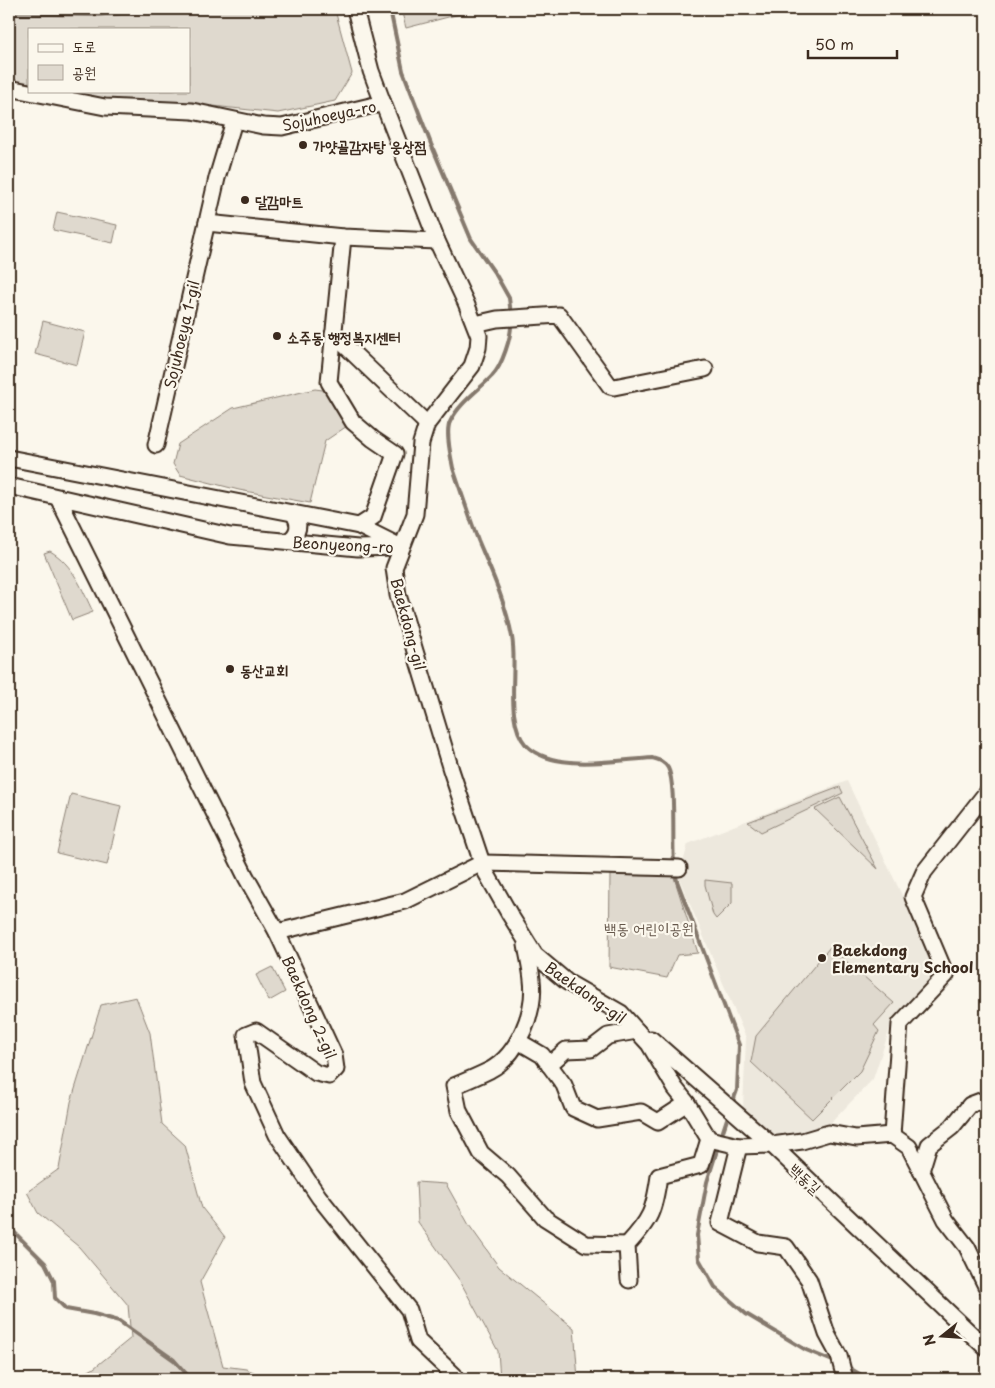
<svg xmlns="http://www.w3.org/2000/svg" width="995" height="1388" viewBox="0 0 995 1388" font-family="'Playpen Sans','Poor Story',sans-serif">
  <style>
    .built { fill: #ede8dd }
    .green { fill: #dfd9ce; stroke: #8d8276 }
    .water { fill: #b6aea2; stroke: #85796d }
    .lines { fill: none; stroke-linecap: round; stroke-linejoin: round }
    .shore { stroke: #6c5f53; stroke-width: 1 }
    .stream { stroke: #85796d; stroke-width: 4 }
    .minor-casing { stroke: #3b2a1e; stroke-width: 19 }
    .minor { stroke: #fbf7ec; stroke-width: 15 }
    .poi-dot { fill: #3b2a1e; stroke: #fbf7ec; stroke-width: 2 }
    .labels { text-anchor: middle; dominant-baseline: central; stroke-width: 4.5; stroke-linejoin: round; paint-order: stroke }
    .street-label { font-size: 15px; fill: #3b2a1e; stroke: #fbf7ec }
    .poi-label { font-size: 15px; font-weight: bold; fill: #3b2a1e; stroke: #fbf7ec; text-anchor: start }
    .park-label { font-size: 15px; fill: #64564a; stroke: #fbf7ec }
  </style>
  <rect width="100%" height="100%" fill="#fbf7ec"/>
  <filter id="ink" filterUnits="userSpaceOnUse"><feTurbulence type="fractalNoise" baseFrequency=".02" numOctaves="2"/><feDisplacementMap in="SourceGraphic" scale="10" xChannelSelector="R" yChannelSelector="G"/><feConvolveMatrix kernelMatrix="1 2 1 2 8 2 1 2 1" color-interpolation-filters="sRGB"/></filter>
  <g filter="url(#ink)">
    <path class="built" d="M 847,781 L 938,970 L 893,1019 L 873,1079 L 823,1131 L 778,1141 L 743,1108 L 746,1038 L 679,878 L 688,844 Z"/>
    <g class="green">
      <path d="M 211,9 L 330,9 L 335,10 L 352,73 L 335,101 L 278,113 L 213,106 L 107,100 L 62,91 L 189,91 L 189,29 L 29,29 L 29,84 L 9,80 L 9,15 L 97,16 Z"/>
      <path d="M 401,9 L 479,9 L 406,28 Z"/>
      <path d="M 57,212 L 117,225 L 113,243 L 53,230 Z"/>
      <path d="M 43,321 L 85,332 L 77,365 L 35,354 Z"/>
      <path d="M 315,389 L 330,391 L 350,424 L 325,441 L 310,503 L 239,490 L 180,475 L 173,464 L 178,444 L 233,408 Z"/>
      <path d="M 50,551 C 73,564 82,589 93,612 L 72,620 L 44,553 Z"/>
      <path d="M 840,787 L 843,793 L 761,832 L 748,822 Z"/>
      <path d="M 71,794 L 121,806 L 107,865 L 57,853 Z"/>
      <path d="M 840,797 L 878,869 L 815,809 Z"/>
      <path d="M 610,874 L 673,874 L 698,953 L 677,955 L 667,978 L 609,967 Z"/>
      <path d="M 705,880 L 732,883 L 732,903 L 716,919 L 713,915 L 705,885 Z"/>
      <path d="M 830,947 L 894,1003 L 874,1025 L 879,1031 L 860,1071 L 812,1119 L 751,1062 L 756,1036 Z"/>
      <path d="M 272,967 L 285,992 L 269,1001 L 256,975 Z"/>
      <path d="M 136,997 L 150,1033 L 162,1124 L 185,1145 L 202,1208 L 225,1237 L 200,1282 L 223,1366 L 246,1369 L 271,1379 L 75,1379 L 94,1368 L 131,1338 L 128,1305 L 79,1247 L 38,1213 L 27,1192 L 59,1169 L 71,1102 L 101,1005 Z"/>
      <path d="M 416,1182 L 446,1184 L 469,1225 L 499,1267 L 574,1328 L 578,1379 L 500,1379 L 498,1351 L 460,1281 L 418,1222 Z"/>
    </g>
    <path class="water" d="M 9,9 L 211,9 L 97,16 L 9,15 Z"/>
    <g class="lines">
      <path class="shore" d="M 9,10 L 97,11 L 141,9"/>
      <g class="stream">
        <path d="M 390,9 L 403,71 L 431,144 L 471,239 L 496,275 L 509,298 L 511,315"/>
        <path d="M 511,322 C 512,336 502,366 492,376 C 478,391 459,403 450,422 C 445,432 451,457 453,468 C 461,492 469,516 478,540 C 491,571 506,603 512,637 C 518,668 504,720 526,745 C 553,773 617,760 652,758 C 659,760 664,761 668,768 C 676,783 672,842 674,864"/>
        <path d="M 675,871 L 677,881 L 739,1045 L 737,1090 L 732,1104"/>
        <path d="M 721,1137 L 729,1113"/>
        <path d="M 719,1144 L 707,1182 L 697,1235 L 699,1259 L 715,1287 L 746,1314 L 806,1350 L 835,1362"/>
        <path d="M 9,1227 L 45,1263 L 54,1281 L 55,1298 L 66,1309 L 94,1314 L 119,1321 L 174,1360 L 191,1379"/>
        <path d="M 846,1366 L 868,1379"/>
      </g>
      <g class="minor-casing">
        <g id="minor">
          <path d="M 355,9 L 371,71 L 383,103 L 437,241 L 466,303 L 479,336 L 478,348 L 472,366 L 427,424 L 421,443 L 415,514 L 394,568 L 398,595 L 451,770 L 484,869 L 510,915 L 535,955 L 567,982 L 621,1013 L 637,1031 L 649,1044 L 675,1088 L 687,1103 L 709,1139 L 739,1146 L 772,1145 L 802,1141 L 829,1133 L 856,1138 L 892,1135 L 909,1147 L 946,1220 L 967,1247 L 986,1286"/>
          <path d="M 9,88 L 105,107 L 192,111 L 263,126 L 282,127 L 383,103"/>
          <path d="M 207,223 L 343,237 L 437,241"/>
          <path d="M 343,237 L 329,382 L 353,422 L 373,439 L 395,454 L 373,517 L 359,526"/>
          <path d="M 475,324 L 497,319 L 559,315 L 610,386 L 614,387 L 705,369"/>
          <path d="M 333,334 L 427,424"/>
          <path d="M 156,445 L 217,178 L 234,121"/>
          <path d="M 9,458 L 359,526 L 401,547"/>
          <path d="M 9,486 L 230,536 L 358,548 L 399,547"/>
          <path d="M 58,498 L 246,877 L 277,932"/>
          <path d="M 288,541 C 299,534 301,524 293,513"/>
          <path d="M 526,945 C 528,957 531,968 532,980 C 536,1011 518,1055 490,1070 C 478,1076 466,1081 454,1086 L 459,1111 L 481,1153 L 508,1176 L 545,1218 L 586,1244 L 627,1245"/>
          <path d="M 651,1039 L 772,1145 L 986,1348"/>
          <path d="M 518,1041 L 542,1055 L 564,1085 L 573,1108 L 597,1119 L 641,1112 L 658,1122 L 687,1103"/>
          <path d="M 549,1065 L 566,1050 L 591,1049 L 608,1036 L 637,1031"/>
          <path d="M 892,1135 L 900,1024 L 946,975 L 913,897 L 924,872 L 986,793"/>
          <path d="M 739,1146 L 720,1223 L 758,1243 L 786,1247 L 809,1280 L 827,1334 L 839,1356 L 845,1379"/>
          <path d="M 921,1171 L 929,1145 L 952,1127 L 970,1105 L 986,1099"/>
          <path d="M 629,1280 L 627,1245 C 651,1219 654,1211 659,1176 L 701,1165 L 709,1139"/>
          <path d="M 456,1379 L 454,1375 L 418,1341 L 409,1310 L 319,1197 L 277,1135 L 253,1083 L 246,1035 L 256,1031 L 316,1073 L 329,1076 L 336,1069 L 334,1055 L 277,932 L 405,901 L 482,863 L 679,868"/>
        </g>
      </g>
      <use href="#minor" class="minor"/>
    </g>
  </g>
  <g class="poi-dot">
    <circle cx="303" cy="145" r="5"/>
    <circle cx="245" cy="200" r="5"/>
    <circle cx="277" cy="336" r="5"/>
    <circle cx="230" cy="669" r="5"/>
    <circle cx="822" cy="958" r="5"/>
  </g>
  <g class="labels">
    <g class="street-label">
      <text transform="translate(329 115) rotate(-12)">Sojuhoeya-ro</text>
      <text transform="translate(181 334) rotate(-77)">Sojuhoeya 1-gil</text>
      <text transform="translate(343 544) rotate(3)">Beonyeong-ro</text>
      <text transform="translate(409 624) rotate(75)">Baekdong-gil</text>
      <text transform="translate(586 992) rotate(35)">Baekdong-gil</text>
      <text transform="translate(310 1007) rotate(66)">Baekdong 2-gil</text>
      <text transform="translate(806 1178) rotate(43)">백동길</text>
    </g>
    <g class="poi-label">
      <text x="313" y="145">가얏골감자탕 웅상점</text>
      <text x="255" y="200">달감마트</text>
      <text x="287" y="336">소주동 행정복지센터</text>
      <text x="240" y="669">동산교회</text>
      <text x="832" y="949">Baekdong<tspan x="832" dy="17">Elementary School</tspan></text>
    </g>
    <g class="park-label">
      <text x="649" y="927">백동 어린이공원</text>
    </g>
  </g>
  <rect width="995" height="1388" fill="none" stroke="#fbf7ec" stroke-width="30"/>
  <rect x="15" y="15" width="965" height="1358" fill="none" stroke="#3b2a1e" stroke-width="2" filter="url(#ink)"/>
  <rect x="28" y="28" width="162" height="65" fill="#fbf7ec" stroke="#aea59a"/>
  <rect x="38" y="44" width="25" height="8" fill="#fbf7ec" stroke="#aea59a"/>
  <text x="72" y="52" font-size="15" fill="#3b2a1e">도로</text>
  <rect x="38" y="65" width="25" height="15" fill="#dfd9ce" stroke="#aea59a"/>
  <text x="72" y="78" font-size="15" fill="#3b2a1e">공원</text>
  <g transform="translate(942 1336) rotate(253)" stroke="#fbf7ec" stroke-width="4" paint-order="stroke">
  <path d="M0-4L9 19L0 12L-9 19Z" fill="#3b2a1e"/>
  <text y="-8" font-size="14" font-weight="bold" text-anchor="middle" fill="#3b2a1e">N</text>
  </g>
  <path d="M808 50v8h89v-8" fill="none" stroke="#3b2a1e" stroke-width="2.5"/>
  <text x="815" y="50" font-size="15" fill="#3b2a1e" stroke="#fbf7ec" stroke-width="4" paint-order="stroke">50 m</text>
</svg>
